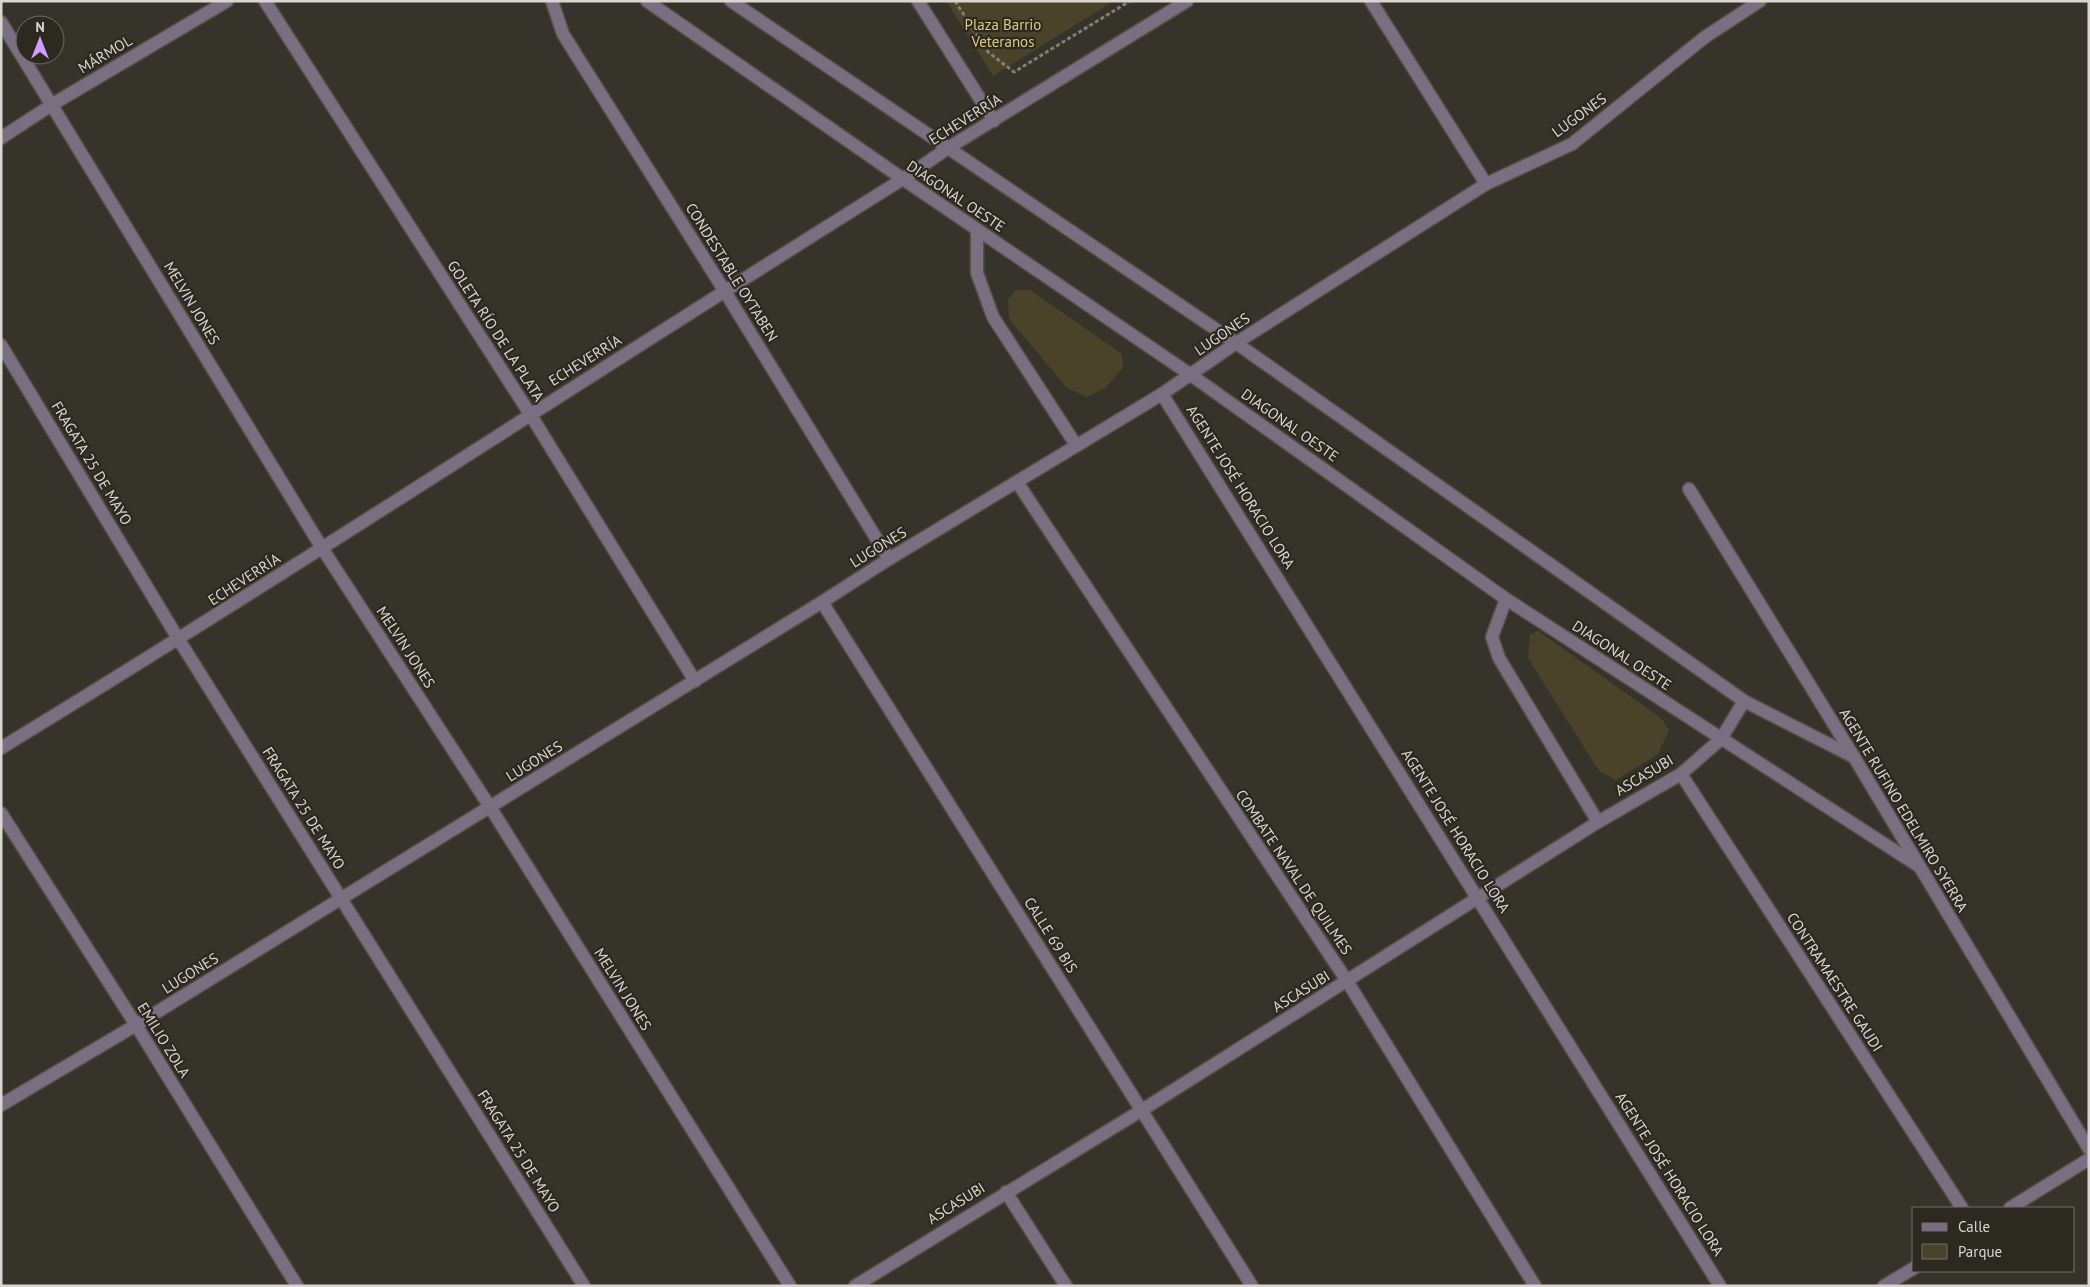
<svg xmlns="http://www.w3.org/2000/svg" width="2090" height="1287" viewBox="0 0 2090 1287" font-family="'PT Sans',sans-serif">
  <style>
    .green { fill: #4a4329 }
    .lines { fill: none; stroke-linecap: round; stroke-linejoin: round }
    .minor-casing { stroke: #535048; stroke-width: 15 }
    .path { stroke: #807e76; stroke-width: 3; stroke-dasharray: 4 2.5; stroke-linecap: butt }
    .minor { stroke: #786f81; stroke-width: 12 }
    .labels { text-anchor: middle; dominant-baseline: central; stroke-width: 4.5; stroke-linejoin: round; paint-order: stroke }
    .park-label { font-size: 15px; fill: #ddca82; stroke: #2c2920 }
    .street-label { font-size: 15px; fill: #d8d6d0; stroke: #2c2920 }
  </style>
  <rect width="100%" height="100%" fill="#36332a"/>
  <g class="green">
    <path d="M 946,1 L 1114,1 L 993,76 Z"/>
    <path d="M 1016,290 L 1030,290 L 1122,354 L 1123,368 L 1105,388 L 1087,397 L 1067,388 L 1009,319 L 1008,300 Z"/>
    <path d="M 1538,631 L 1661,718 L 1669,730 L 1658,754 L 1616,780 L 1599,771 L 1528,658 L 1530,635 Z"/>
  </g>
  <g class="lines">
    <g class="minor-casing">
      <g id="minor">
        <path d="M 265,1 L 530,414 L 695,681"/>
        <path d="M 552,1 L 563,34 L 724,290 L 889,559"/>
        <path d="M 647,1 L 903,179 L 1191,375 L 1506,599 L 1920,867"/>
        <path d="M 731,1 L 1236,343 L 1744,701 L 1854,757"/>
        <path d="M 918,1 L 994,121"/>
        <path d="M 1371,1 L 1486,184"/>
        <path d="M 1,22 L 322,548 L 490,807 L 790,1286"/>
        <path d="M 1,138 L 53,104 L 227,1"/>
        <path d="M 977,230 L 977,273 L 993,317 L 1076,445"/>
        <path d="M 1,345 L 179,640 L 584,1286"/>
        <path d="M 1162,394 L 1720,1286"/>
        <path d="M 1017,482 L 1347,981 L 1535,1286"/>
        <path d="M 1689,489 L 1854,757 L 2089,1149"/>
        <path d="M 1506,599 L 1492,637 L 1499,658 L 1598,822"/>
        <path d="M 822,602 L 1252,1286"/>
        <path d="M 1,748 C 305,563 601,367 903,179 L 948,148 L 1187,1"/>
        <path d="M 1681,774 L 1962,1208"/>
        <path d="M 1,813 L 136,1025 L 297,1286"/>
        <path d="M 1,1105 L 136,1025 L 822,602 L 889,559 L 1162,394 L 1236,343 L 1486,184 L 1572,144 L 1705,37 L 1760,1"/>
        <path d="M 1006,1192 L 1066,1286"/>
        <path d="M 2010,1208 L 2089,1159"/>
        <path d="M 855,1286 L 1142,1110 L 1598,822 L 1681,774 L 1721,739 L 1744,701"/>
        <path d="M 1884,1286 L 1914,1268"/>
      </g>
    </g>
    <path class="path" d="M 955,1 L 988,52 L 1014,72 L 1130,1"/>
    <use href="#minor" class="minor"/>
  </g>
  <g class="labels">
    <g class="park-label">
      <text x="1003" y="24">Plaza Barrio<tspan x="1003" dy="17">Veteranos</tspan></text>
    </g>
    <g class="street-label">
      <text transform="translate(105 54) rotate(-31)">MÁRMOL</text>
      <text transform="translate(1579 115) rotate(-36)">LUGONES</text>
      <text transform="translate(965 119) rotate(-32)">ECHEVERRÍA</text>
      <text transform="translate(956 196) rotate(34)">DIAGONAL OESTE</text>
      <text transform="translate(732 272) rotate(58)">CONDESTABLE OYTABEN</text>
      <text transform="translate(192 303) rotate(59)">MELVIN JONES</text>
      <text transform="translate(496 331) rotate(57)">GOLETA RÍO DE LA PLATA</text>
      <text transform="translate(1222 334) rotate(-34)">LUGONES</text>
      <text transform="translate(585 360) rotate(-32)">ECHEVERRÍA</text>
      <text transform="translate(1290 425) rotate(35)">DIAGONAL OESTE</text>
      <text transform="translate(92 463) rotate(59)">FRAGATA 25 DE MAYO</text>
      <text transform="translate(1241 487) rotate(58)">AGENTE JOSÉ HORACIO LORA</text>
      <text transform="translate(878 547) rotate(-32)">LUGONES</text>
      <text transform="translate(244 579) rotate(-33)">ECHEVERRÍA</text>
      <text transform="translate(406 647) rotate(57)">MELVIN JONES</text>
      <text transform="translate(1622 655) rotate(33)">DIAGONAL OESTE</text>
      <text transform="translate(534 761) rotate(-32)">LUGONES</text>
      <text transform="translate(1644 775) rotate(-31)">ASCASUBI</text>
      <text transform="translate(304 808) rotate(58)">FRAGATA 25 DE MAYO</text>
      <text transform="translate(1904 810) rotate(59)">AGENTE RUFINO EDELMIRO SYERRA</text>
      <text transform="translate(1456 831) rotate(58)">AGENTE JOSÉ HORACIO LORA</text>
      <text transform="translate(1294 872) rotate(56)">COMBATE NAVAL DE QUILMES</text>
      <text transform="translate(1051 935) rotate(58)">CALLE 69 BIS</text>
      <text transform="translate(190 973) rotate(-32)">LUGONES</text>
      <text transform="translate(1835 982) rotate(57)">CONTRAMAESTRE GAUDI</text>
      <text transform="translate(623 989) rotate(58)">MELVIN JONES</text>
      <text transform="translate(1301 991) rotate(-32)">ASCASUBI</text>
      <text transform="translate(164 1040) rotate(58)">EMILIO ZOLA</text>
      <text transform="translate(519 1151) rotate(58)">FRAGATA 25 DE MAYO</text>
      <text transform="translate(1670 1174) rotate(58)">AGENTE JOSÉ HORACIO LORA</text>
      <text transform="translate(956 1203) rotate(-32)">ASCASUBI</text>
    </g>
  </g>
  <rect width="2090" height="1287" fill="none" stroke="#d8d6d0" stroke-width="5"/>
  <rect x="1912" y="1207" width="162" height="65" fill="#2c2920" stroke="#716e66"/>
  <rect x="1922" y="1223" width="25" height="8" fill="#786f81" stroke="#716e66"/>
  <text x="1958" y="1232" font-size="15" fill="#d8d6d0">Calle</text>
  <rect x="1922" y="1244" width="25" height="15" fill="#4a4329" stroke="#716e66"/>
  <text x="1958" y="1257" font-size="15" fill="#d8d6d0">Parque</text>
  <g transform="translate(40 40)"><circle r="24" fill="#2c2920" stroke="#716e66"/>
  <path d="M0-4L9 19L0 12L-9 19Z" fill="#d09dff"/>
  <text y="-8" font-size="14" font-weight="bold" text-anchor="middle" fill="#d8d6d0">N</text>
  </g>
</svg>
